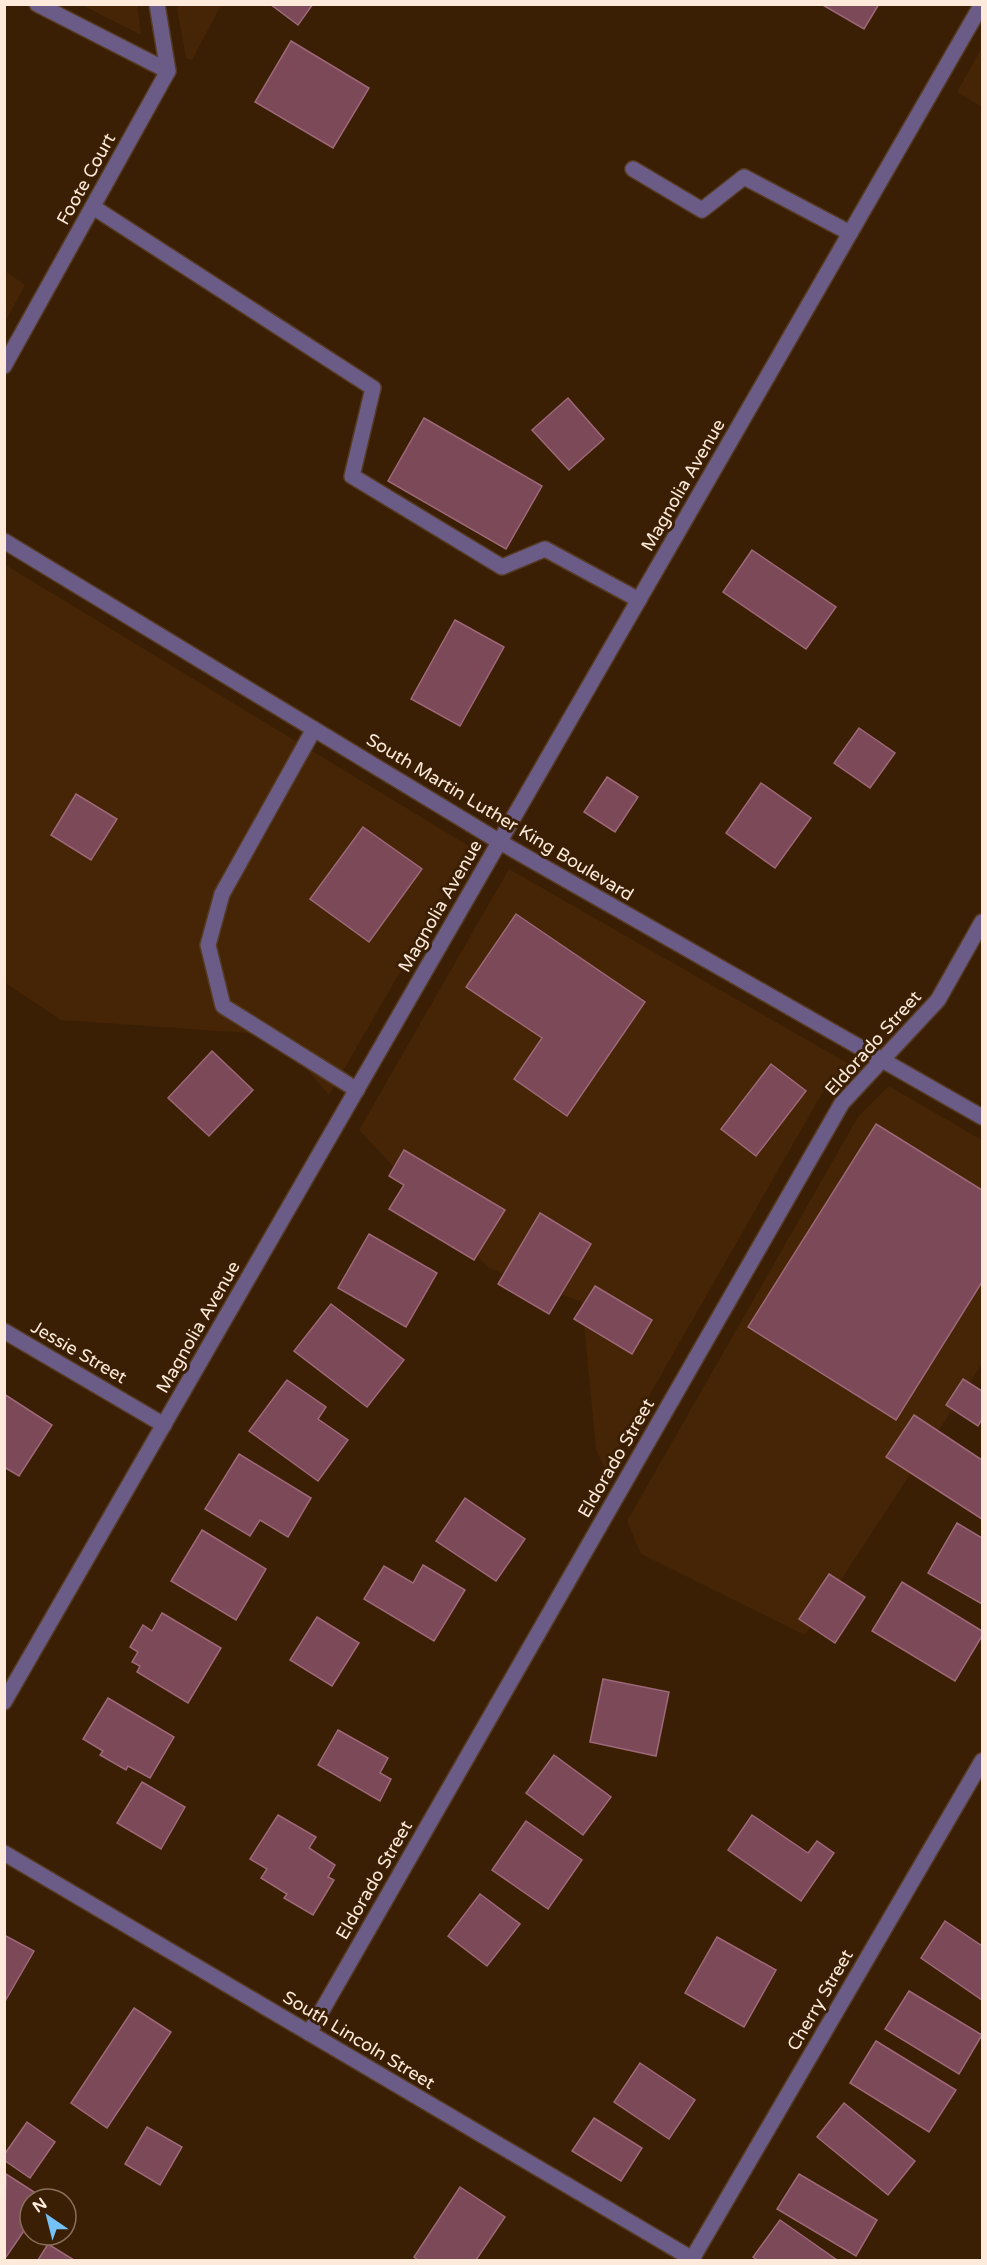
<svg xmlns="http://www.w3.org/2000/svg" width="987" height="2265" viewBox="0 0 987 2265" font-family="'Varela Round',sans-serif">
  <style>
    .built { fill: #452505 }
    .building { fill: #7b4958; stroke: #9d6878; stroke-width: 1.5 }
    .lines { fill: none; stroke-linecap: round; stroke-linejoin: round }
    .minor-casing { stroke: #563b23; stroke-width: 18 }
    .minor { stroke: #6a5b87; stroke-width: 15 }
    .labels { text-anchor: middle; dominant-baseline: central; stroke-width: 6; stroke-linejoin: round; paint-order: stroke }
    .street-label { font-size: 18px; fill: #fdeadb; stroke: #3b1f05 }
  </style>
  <rect width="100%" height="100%" fill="#3b1f05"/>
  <g class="built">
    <path d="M 82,5 L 137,5 L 141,35 Z"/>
    <path d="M 178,5 L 221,5 L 192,60 L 186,58 L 177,9 Z"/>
    <path d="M 982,48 L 982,107 L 957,92 Z"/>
    <path d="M 5,271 L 25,285 L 5,322 Z"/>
    <path d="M 4,564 L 472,848 L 329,1095 L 277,1035 L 61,1020 L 5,983 Z"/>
    <path d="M 509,869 L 849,1064 L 824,1090 L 606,1471 L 596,1449 L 582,1302 L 489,1268 L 359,1130 Z"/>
    <path d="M 889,1086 L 982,1140 L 982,1364 L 805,1635 L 641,1554 L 627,1521 L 858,1117 Z"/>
  </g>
  <g class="building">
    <path d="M 270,4 L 313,4 L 298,25 Z"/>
    <path d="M 821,4 L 879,4 L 864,29 Z"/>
    <path d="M 291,41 L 369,88 L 333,148 L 255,102 Z"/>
    <path d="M 568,398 L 604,439 L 569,470 L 532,430 Z"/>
    <path d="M 424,418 L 542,486 L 506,549 L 388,481 Z"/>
    <path d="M 752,550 L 836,607 L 806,649 L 723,592 Z"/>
    <path d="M 455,620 L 504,647 L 460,726 L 411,699 Z"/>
    <path d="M 859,728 L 895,753 L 870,788 L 834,763 Z"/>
    <path d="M 607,777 L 638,797 L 615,832 L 584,812 Z"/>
    <path d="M 761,783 L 811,818 L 775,868 L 726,833 Z"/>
    <path d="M 76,794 L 117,819 L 91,860 L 51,835 Z"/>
    <path d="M 363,827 L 422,869 L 369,942 L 310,899 Z"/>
    <path d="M 516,914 L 645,1002 L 567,1116 L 514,1079 L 542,1038 L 466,987 Z"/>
    <path d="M 212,1051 L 253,1090 L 209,1136 L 168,1098 Z"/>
    <path d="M 771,1064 L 806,1091 L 756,1156 L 721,1129 Z"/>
    <path d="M 876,1124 L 982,1190 L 982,1282 L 896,1420 L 748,1327 Z"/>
    <path d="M 404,1150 L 505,1210 L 474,1260 L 389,1209 L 404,1185 L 389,1176 Z"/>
    <path d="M 540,1213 L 591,1244 L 549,1314 L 498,1284 Z"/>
    <path d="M 369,1234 L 437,1273 L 406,1327 L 338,1288 Z"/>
    <path d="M 595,1286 L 652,1320 L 632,1354 L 574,1319 Z"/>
    <path d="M 331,1304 L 404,1360 L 367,1407 L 294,1351 Z"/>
    <path d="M 963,1379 L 982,1391 L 982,1419 L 978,1426 L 946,1405 Z"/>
    <path d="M 287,1380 L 326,1407 L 318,1419 L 348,1440 L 318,1481 L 249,1431 Z"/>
    <path d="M 4,1394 L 52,1425 L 19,1476 L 4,1467 Z"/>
    <path d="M 914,1415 L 982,1460 L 982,1519 L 886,1457 Z"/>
    <path d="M 239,1454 L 311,1498 L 288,1537 L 260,1520 L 250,1536 L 205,1509 Z"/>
    <path d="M 465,1498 L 525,1539 L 496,1581 L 436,1541 Z"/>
    <path d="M 957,1523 L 982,1538 L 982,1604 L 928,1573 Z"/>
    <path d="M 202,1530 L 266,1569 L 236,1620 L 171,1581 Z"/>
    <path d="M 423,1565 L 465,1590 L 434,1641 L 364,1599 L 384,1566 L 413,1583 Z"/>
    <path d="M 829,1574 L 865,1597 L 835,1643 L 799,1619 Z"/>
    <path d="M 902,1582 L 982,1631 L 982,1636 L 955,1681 L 872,1631 Z"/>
    <path d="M 162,1613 L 221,1648 L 188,1703 L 137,1672 L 140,1666 L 132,1662 L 138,1652 L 130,1647 L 143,1625 L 152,1631 Z"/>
    <path d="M 317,1617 L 359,1643 L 332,1686 L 290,1660 Z"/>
    <path d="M 603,1679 L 669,1692 L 656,1756 L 590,1742 Z"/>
    <path d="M 108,1698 L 174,1737 L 150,1778 L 128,1766 L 126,1770 L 100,1755 L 103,1751 L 83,1739 Z"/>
    <path d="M 338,1730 L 388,1758 L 380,1773 L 391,1779 L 380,1801 L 318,1765 Z"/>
    <path d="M 554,1755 L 611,1797 L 583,1835 L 526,1793 Z"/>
    <path d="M 142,1782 L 185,1807 L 161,1849 L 117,1823 Z"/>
    <path d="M 278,1815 L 316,1837 L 309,1848 L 335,1865 L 328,1877 L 334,1880 L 313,1915 L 284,1898 L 287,1894 L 261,1878 L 267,1869 L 250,1859 Z"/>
    <path d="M 752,1815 L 808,1853 L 817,1841 L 834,1853 L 801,1901 L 728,1850 Z"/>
    <path d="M 526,1821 L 582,1860 L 548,1909 L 492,1870 Z"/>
    <path d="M 480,1894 L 520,1924 L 487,1966 L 448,1936 Z"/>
    <path d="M 945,1921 L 982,1946 L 982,2000 L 921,1958 Z"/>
    <path d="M 4,1935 L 34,1951 L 4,2003 Z"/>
    <path d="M 717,1937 L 776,1970 L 744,2027 L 685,1993 Z"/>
    <path d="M 909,1991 L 982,2035 L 959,2074 L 885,2029 Z"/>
    <path d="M 134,2008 L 171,2032 L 107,2128 L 71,2103 Z"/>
    <path d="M 876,2041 L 956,2090 L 929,2132 L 850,2083 Z"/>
    <path d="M 640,2063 L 695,2100 L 669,2139 L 614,2102 Z"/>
    <path d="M 844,2103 L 915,2161 L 888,2195 L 817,2137 Z"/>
    <path d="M 594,2118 L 642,2148 L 621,2181 L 572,2151 Z"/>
    <path d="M 27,2122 L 55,2142 L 30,2178 L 4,2160 L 4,2155 Z"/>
    <path d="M 147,2127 L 182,2147 L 160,2185 L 125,2164 Z"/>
    <path d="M 6,2174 L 45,2199 L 30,2199 L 30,2222 L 4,2260 Z"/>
    <path d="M 799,2174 L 877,2220 L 856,2256 L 777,2209 Z"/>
    <path d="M 460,2187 L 505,2217 L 476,2260 L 418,2260 L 414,2257 Z"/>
    <path d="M 780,2220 L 837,2260 L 757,2260 L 753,2257 Z"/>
    <path d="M 48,2244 L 74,2260 L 38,2260 Z"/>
  </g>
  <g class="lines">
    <g class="minor-casing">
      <g id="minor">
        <path d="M 37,4 L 168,71"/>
        <path d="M 633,169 L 702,210 L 744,177 L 850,233"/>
        <path d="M 93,207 L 373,388 L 352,476 L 502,567 L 545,549 L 639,600"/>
        <path d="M 4,366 L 168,71 L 157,4"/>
        <path d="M 4,541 L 500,842 L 982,1117"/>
        <path d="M 314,729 L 222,894 L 208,945 L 223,1006 L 357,1090"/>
        <path d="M 4,1331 L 164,1425"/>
        <path d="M 4,1702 L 982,4"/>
        <path d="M 4,1853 L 694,2260"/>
        <path d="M 309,2033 L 842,1103 L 938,1000 L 982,922"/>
        <path d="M 692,2259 L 982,1761"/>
      </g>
    </g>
    <use href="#minor" class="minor"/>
  </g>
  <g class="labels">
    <g class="street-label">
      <text transform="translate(86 179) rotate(-61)">Foote Court</text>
      <text transform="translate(683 485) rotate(-60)">Magnolia Avenue</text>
      <text transform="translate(500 817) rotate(31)">South Martin Luther King Boulevard</text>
      <text transform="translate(440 906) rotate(-60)">Magnolia Avenue</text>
      <text transform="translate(873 1043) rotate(-48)">Eldorado Street</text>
      <text transform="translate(198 1327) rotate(-60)">Magnolia Avenue</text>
      <text transform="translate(79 1352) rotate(30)">Jessie Street</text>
      <text transform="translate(616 1458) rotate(-60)">Eldorado Street</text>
      <text transform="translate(374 1880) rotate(-60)">Eldorado Street</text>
      <text transform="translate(820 2000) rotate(-60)">Cherry Street</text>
      <text transform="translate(359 2040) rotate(31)">South Lincoln Street</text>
    </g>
  </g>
  <rect width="987" height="2265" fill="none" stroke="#fdeadb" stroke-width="12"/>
  <g transform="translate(48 2217) rotate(325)"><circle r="28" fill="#3b1f05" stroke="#89705b" stroke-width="1.5"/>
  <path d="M0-4.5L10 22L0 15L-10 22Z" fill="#73c1f6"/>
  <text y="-9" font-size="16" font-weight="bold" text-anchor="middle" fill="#fdeadb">N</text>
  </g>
</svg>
